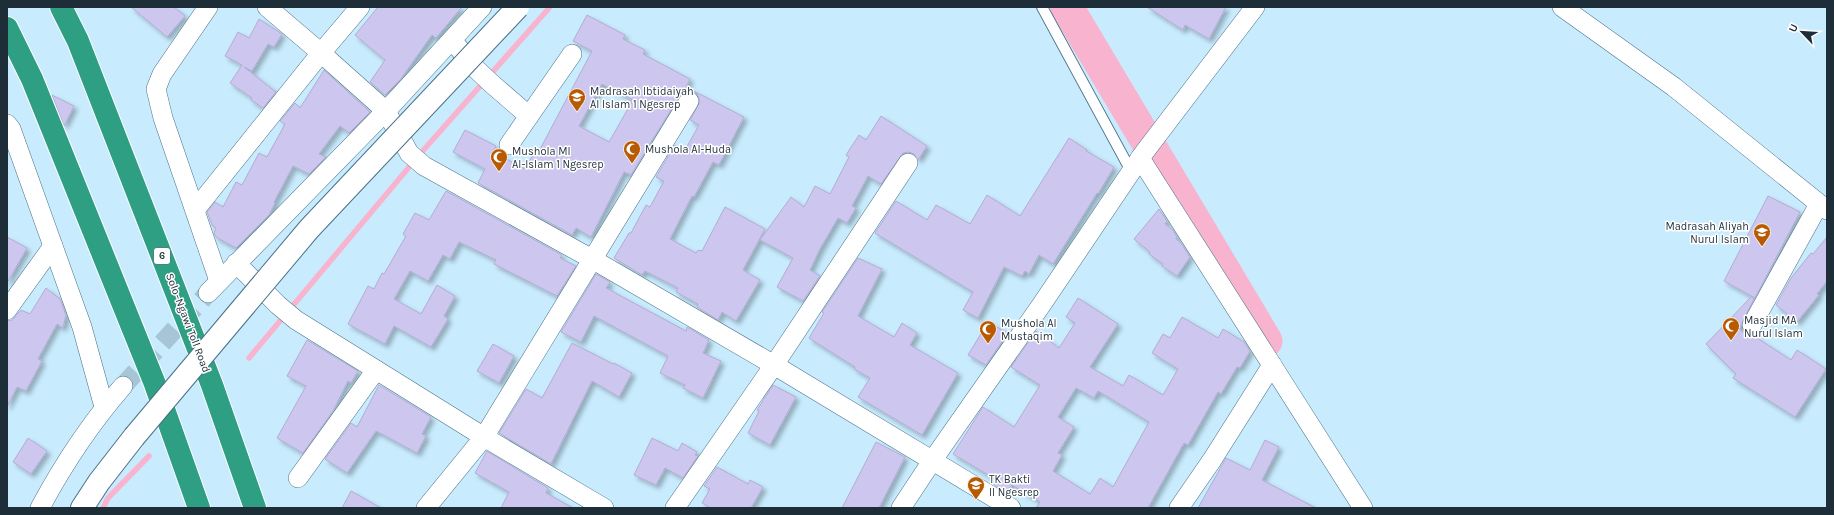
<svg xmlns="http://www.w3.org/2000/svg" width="1834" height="515" viewBox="0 0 1834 515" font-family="Karla,sans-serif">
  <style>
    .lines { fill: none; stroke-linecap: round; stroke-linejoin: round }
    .stream { stroke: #f8b4cf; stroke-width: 5.5 }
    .river { stroke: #f8b4cf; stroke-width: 33 }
    .building { fill: #cdc7ef; stroke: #b2acd3; fill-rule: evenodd; filter: url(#shadow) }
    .minor-tunnel { stroke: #a6c5d6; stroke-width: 19; stroke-dasharray: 19 10; stroke-linecap: butt }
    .service-casing { stroke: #4a7187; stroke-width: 12 }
    .minor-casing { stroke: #4a7187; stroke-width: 20 }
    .secondary-casing { stroke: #4a7187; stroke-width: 24 }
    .motorway-casing { stroke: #fff; stroke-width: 24 }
    .service { stroke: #fff; stroke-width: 10 }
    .minor { stroke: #fff; stroke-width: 19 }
    .secondary { stroke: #fff; stroke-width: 22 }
    .motorway { stroke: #2f9f84; stroke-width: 22 }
    .secondary-bridge-casing { stroke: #4a7187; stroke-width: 24; stroke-linecap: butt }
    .secondary-bridge { stroke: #fff; stroke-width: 22 }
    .labels { text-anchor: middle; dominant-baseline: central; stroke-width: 3; stroke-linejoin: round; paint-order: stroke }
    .shield { fill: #fff; stroke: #626d74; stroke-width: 1 }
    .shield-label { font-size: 10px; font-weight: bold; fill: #1e2e38 }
    .poi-label { font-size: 11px; fill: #1e2e38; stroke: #fff; text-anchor: start }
    .street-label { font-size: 11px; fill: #1e2e38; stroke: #fff }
  </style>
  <defs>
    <filter id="shadow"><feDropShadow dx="3.5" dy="3.5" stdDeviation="2" flood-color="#0004"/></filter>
  </defs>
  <rect width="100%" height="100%" fill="#c8ebfe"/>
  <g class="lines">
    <g class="stream">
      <path d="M 249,358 L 420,154 L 550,7"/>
      <path d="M 103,508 L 108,498 L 149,456"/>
    </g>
    <path class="river" d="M 1067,7 L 1266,341"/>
  </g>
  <g class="building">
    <path d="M 131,7 L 174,7 L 185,16 L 167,37 Z"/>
    <path d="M 378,7 L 462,7 L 436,38 L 432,35 L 400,80 L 385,95 L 370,82 L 385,60 L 355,35 Z"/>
    <path d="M 1147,7 L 1226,7 L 1209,39 L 1185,25 L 1183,30 Z"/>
    <path d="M 587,15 L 625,35 L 623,39 L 645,50 L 643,54 L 690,79 L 686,87 L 744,117 L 719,165 L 713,162 L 694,197 L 692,196 L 670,239 L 696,253 L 698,250 L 702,251 L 725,207 L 765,229 L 743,270 L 760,280 L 736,321 L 722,312 L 718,320 L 697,307 L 698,304 L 676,292 L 678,288 L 645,271 L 642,275 L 614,258 L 629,233 L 631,233 L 646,205 L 650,207 L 664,181 L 656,177 L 675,145 L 685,150 L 699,125 L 690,120 L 700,102 L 698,95 L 694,91 L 689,90 L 680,95 L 631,175 L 624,172 L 591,237 L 576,228 L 572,235 L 478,183 L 485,169 L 453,152 L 465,130 L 496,146 L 493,152 L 525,169 L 535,151 L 538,153 L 592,51 L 573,41 ZM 602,84 L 633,100 L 609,142 L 579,126 Z"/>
    <path d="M 259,19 L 282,34 L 274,47 L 268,44 L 252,71 L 244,67 L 276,92 L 263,108 L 251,100 L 252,98 L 230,83 L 242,65 L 225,56 L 238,32 L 249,38 Z"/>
    <path d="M 324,70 L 370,112 L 349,133 L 340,126 L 319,154 L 326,157 L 309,174 L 293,166 L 274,202 L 275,203 L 269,215 L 236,248 L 216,237 L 214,233 L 216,228 L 212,225 L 207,212 L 215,202 L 223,207 L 236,182 L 242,185 L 259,153 L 267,157 L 285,124 L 280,121 L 295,103 L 300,108 Z"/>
    <path d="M 52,95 L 74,106 L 64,126 Z"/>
    <path d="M 881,116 L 927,146 L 918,160 L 914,154 L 908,152 L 903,153 L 881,184 L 868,176 L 852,206 L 856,208 L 847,223 L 838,218 L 820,249 L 810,270 L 820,276 L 803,301 L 777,287 L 793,258 L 760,240 L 791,197 L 804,207 L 815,186 L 830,194 L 849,157 L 846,155 L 859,135 L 866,140 Z"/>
    <path d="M 1069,138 L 1087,150 L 1086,151 L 1114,167 L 1098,194 L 1097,193 L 1053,264 L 1039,255 L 1029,274 L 1025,271 L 1022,276 L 1004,267 L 978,318 L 963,310 L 973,292 L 875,233 L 896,201 L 927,220 L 936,205 L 970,224 L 987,195 L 1020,216 Z"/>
    <path d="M 446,191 L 562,255 L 560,258 L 576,266 L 557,296 L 494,264 L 496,260 L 459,242 L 450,259 L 443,255 L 428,281 L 410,271 L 394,299 L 421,314 L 437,285 L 455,296 L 444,316 L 448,319 L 431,347 L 394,326 L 385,344 L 348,324 L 368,286 L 374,289 L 382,273 L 384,274 L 406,236 L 403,234 L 415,213 L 429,220 Z"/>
    <path d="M 1768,196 L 1800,212 L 1755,298 L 1724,281 Z"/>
    <path d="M 1159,209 L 1167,221 L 1165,224 L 1173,230 L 1177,237 L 1176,239 L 1181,243 L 1190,257 L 1177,276 L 1162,266 L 1163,264 L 1149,254 L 1150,252 L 1134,239 Z"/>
    <path d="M 7,237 L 27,248 L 7,283 Z"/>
    <path d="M 1827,237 L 1827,281 L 1817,294 L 1819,295 L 1797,322 L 1776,305 L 1791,278 L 1811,253 L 1813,254 Z"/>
    <path d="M 858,258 L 882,269 L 858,316 L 894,337 L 902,323 L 917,333 L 910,345 L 958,373 L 922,435 L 858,397 L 870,378 L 854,369 L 855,367 L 809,338 L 824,313 L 822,312 Z"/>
    <path d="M 596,274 L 610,282 L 606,288 L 686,331 L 687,327 L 709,340 L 703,353 L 721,361 L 703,398 L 683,388 L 685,385 L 660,373 L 668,356 L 594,316 L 581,342 L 561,332 Z"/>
    <path d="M 46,288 L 60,299 L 66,315 L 63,328 L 57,324 L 38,359 L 42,361 L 26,391 L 17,387 L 7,407 L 7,321 L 12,320 L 21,310 L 30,314 Z"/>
    <path d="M 1751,297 L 1754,299 L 1739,329 L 1747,335 L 1754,336 L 1791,360 L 1797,350 L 1826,369 L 1795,417 L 1733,378 L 1736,374 L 1706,344 Z"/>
    <path d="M 1078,298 L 1118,324 L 1090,367 L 1123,386 L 1129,375 L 1163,395 L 1178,369 L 1152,353 L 1163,334 L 1170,338 L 1182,317 L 1218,338 L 1223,329 L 1244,342 L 1250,351 L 1240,368 L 1237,367 L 1221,394 L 1218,392 L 1188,445 L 1184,443 L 1148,508 L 1036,508 L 1040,502 L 1012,485 L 1006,492 L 994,485 L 997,480 L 953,454 L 983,407 L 1014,427 L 1040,385 L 1011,367 L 1036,331 L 1059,348 L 1075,323 L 1066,317 ZM 1076,388 L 1094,398 L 1098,391 L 1149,422 L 1113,487 L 1100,478 L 1090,494 L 1053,471 L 1062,455 L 1058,453 L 1074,427 L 1058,417 Z"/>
    <path d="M 988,322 L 1008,333 L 986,365 L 968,355 Z"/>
    <path d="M 307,340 L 358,371 L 351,383 L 348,381 L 333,411 L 303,453 L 277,438 L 306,386 L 287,376 Z"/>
    <path d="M 572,343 L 613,364 L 614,363 L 632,373 L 619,397 L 592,381 L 551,464 L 499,433 L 526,389 L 542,398 Z"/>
    <path d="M 493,344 L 514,356 L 499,383 L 477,371 Z"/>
    <path d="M 379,385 L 431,417 L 422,434 L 426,436 L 417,453 L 376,431 L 347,473 L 325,459 L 351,423 L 357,427 Z"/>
    <path d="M 773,385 L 796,397 L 770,445 L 748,433 L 759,411 L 757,410 Z"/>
    <path d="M 28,438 L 47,451 L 31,474 L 13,462 Z"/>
    <path d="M 652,438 L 678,451 L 682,443 L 697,452 L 695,455 L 698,456 L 683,478 L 665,468 L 656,485 L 634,475 Z"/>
    <path d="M 1265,440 L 1279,447 L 1262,480 L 1316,508 L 1198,508 L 1226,458 L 1250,470 Z"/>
    <path d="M 876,442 L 905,457 L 879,508 L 842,508 Z"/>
    <path d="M 487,451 L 548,488 L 546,493 L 573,508 L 501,508 L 509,492 L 475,473 Z"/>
    <path d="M 717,467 L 748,484 L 750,480 L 763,487 L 751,508 L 711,508 L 702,503 L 710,489 L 704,486 Z"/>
    <path d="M 351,491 L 381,508 L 342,508 Z"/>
  </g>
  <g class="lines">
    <path class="minor-tunnel" d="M 123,386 L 208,293"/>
    <g class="service-casing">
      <path id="service" d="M 1042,7 L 1131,171"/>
    </g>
    <g class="minor-casing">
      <g id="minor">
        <path d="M 208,7 L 162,74 L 156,89 L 163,118 L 219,281"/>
        <path d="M 267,7 L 321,53 L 386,111 L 409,153 L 424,166 L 592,259 L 774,365 L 1011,508"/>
        <path d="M 1562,7 L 1674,87 L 1827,210"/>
        <path d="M 452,40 L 476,69 L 492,84 L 529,116 L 572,54"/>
        <path d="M 7,124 L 11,129 L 82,327 L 104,407"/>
        <path d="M 509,145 L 529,116"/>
        <path d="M 1140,158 L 1363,508"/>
        <path d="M 195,210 L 321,53 L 360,7"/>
        <path d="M 236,263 L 278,305 L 296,320 L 484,437 L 604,508"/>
        <path d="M 208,293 L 386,111 L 482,7"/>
        <path d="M 7,310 L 53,246"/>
        <path d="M 1752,325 L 1819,204"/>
        <path d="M 298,478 L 376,370"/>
        <path d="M 40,508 C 64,463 89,425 123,386"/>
        <path d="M 426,508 L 484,437 L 689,101"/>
        <path d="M 675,508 L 774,365 L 908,163"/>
        <path d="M 901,508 L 932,461 L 1042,304 L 1143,154 L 1255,7"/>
        <path d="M 1179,508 L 1212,460 L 1272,365"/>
      </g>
    </g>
    <g class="secondary-casing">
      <path id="secondary" d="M 82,508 L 99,482 L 134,437"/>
    </g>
    <g class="motorway-casing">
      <g id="motorway">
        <path d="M 61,7 L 78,41 L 212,385 L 255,508"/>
        <path d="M 7,28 L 32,79 L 155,384 L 199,508"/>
      </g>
    </g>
    <use href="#service" class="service"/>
    <use href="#minor" class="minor"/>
    <use href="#secondary" class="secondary"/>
    <use href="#motorway" class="motorway"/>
    <g class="secondary-bridge-casing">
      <path id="secondary-bridge" d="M 134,437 L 309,229 L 518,7"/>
    </g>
    <use href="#secondary-bridge" class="secondary-bridge"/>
  </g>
  <defs>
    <g id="school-pin" transform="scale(0.9)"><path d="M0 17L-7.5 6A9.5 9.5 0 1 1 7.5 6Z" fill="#b75a02" stroke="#fff"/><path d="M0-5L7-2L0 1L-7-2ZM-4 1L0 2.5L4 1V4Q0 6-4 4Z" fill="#fff"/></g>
    <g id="mosque-pin" transform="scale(0.9)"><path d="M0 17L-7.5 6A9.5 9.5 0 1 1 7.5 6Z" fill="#b75a02" stroke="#fff"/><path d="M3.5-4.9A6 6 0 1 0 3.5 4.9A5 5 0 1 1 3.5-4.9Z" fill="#fff"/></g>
  </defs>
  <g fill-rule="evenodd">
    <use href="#school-pin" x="577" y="97"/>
    <use href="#mosque-pin" x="632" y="149"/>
    <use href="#mosque-pin" x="499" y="157"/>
    <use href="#school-pin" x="1762" y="232"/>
    <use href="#mosque-pin" x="1731" y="326"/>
    <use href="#mosque-pin" x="988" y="329"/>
    <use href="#school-pin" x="976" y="485"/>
  </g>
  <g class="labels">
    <rect class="shield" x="154" y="248" width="16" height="16" rx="3"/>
    <g class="shield-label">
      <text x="162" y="256">6</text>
    </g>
    <g class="poi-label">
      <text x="590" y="91">Madrasah Ibtidaiyah<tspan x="590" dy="13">Al Islam 1 Ngesrep</tspan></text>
      <text x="645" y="149">Mushola Al-Huda</text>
      <text x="512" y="151">Mushola MI<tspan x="512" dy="13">Al-Islam 1 Ngesrep</tspan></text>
      <text x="1749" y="226" text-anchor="end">Madrasah Aliyah<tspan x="1749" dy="13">Nurul Islam</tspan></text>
      <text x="1744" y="320">Masjid MA<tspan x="1744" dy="13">Nurul Islam</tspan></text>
      <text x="1001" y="323">Mushola Al<tspan x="1001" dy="13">Mustaqim</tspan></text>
      <text x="989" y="479">TK Bakti<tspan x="989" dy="13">II Ngesrep</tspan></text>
    </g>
    <g class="street-label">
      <text transform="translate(188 323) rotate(69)">Solo–Ngawi Toll Road</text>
    </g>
  </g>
  <rect width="1834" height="515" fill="none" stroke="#1e2e38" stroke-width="16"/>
  <g transform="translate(1802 32) rotate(295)" stroke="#ffffff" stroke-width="3" paint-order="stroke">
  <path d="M0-3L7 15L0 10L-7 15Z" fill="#1e2e38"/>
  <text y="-6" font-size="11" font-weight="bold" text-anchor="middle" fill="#1e2e38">U</text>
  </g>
</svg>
